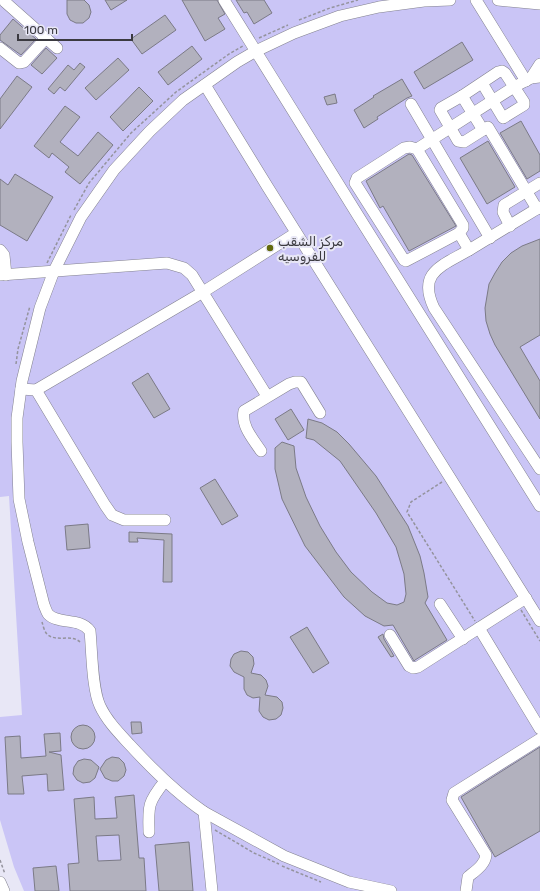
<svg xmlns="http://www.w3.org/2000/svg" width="540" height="891" viewBox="0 0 540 891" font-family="Rubik,Cairo,sans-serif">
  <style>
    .garden { fill: #cac5f6 }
    .building { fill: #b2b1be; stroke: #7b7a86; fill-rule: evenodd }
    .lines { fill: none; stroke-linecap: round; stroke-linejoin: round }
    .minor-casing { stroke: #83828f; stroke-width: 12 }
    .path { stroke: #94939d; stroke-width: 1.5; stroke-dasharray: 3 2; stroke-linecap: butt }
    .minor { stroke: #fff; stroke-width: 11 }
    .poi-dot { fill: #636a0c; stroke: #e8e7f6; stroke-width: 1.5 }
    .labels { text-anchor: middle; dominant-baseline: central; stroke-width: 4; stroke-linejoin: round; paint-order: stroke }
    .poi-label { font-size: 13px; fill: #3b3a40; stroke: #e8e7f6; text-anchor: start }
  </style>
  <rect width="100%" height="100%" fill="#e8e7f6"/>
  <path class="garden" d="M 0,0 L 540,0 L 540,891 L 24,891 L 14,867 L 0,820 L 0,717 L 22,715 L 9,496 L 0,497 Z"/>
  <g class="building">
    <path d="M 67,0 L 84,0 L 89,5 L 91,12 L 89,18 L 83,23 L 76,23 L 70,20 L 67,14 Z"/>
    <path d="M 105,0 L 127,0 L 111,10 Z"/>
    <path d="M 182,0 L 217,0 L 225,14 L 218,18 L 225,29 L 205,41 Z"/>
    <path d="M 236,0 L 264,0 L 272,13 L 254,24 L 247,12 L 244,13 Z"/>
    <path d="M 165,15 L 176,30 L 142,54 L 131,39 Z"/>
    <path d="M 13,19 L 36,39 L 21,55 L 0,40 L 0,35 Z"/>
    <path d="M 462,42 L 473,60 L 424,89 L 414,72 Z"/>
    <path d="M 192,46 L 202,59 L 168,85 L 158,72 Z"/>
    <path d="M 46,48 L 57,58 L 42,74 L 31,65 Z"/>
    <path d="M 118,58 L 129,70 L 96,100 L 85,88 Z"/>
    <path d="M 80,63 L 85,67 L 65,91 L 60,87 L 54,94 L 48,89 L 68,65 L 74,70 Z"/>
    <path d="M 17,76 L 32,87 L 0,129 L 0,99 Z"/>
    <path d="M 402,79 L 412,96 L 407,98 L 377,117 L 378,119 L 364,128 L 354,110 L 374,97 L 373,96 Z"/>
    <path d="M 139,87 L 153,101 L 123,131 L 110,117 Z"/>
    <path d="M 335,94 L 337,103 L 327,105 L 324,97 Z"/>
    <path d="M 65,106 L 80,117 L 60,142 L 78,156 L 98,132 L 113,145 L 80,184 L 65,172 L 69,167 L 52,153 L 49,158 L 34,146 Z"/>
    <path d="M 521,121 L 540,155 L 540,171 L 527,179 L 500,133 Z"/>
    <path d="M 488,141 L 515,187 L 487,204 L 460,158 Z"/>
    <path d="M 409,154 L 412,155 L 456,226 L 409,251 L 383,206 L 380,208 L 366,181 Z"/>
    <path d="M 15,174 L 53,197 L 27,241 L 0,225 L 0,179 L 8,185 Z"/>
    <path d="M 540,239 L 540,335 L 520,347 L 540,381 L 540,419 L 495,345 L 490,334 L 486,321 L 485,308 L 489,284 L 495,273 L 502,262 L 511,253 L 522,246 Z"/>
    <path d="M 148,373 L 170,409 L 154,418 L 132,383 Z"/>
    <path d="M 291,409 L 304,430 L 288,440 L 275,419 Z"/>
    <path d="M 308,419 L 322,423 L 337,432 L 349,444 L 376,476 L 408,526 L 420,556 L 424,573 L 428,597 L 425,603 L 447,640 L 415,660 L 414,661 L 393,625 L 384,626 L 365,616 L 344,597 L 305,546 L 282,499 L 275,469 L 275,448 L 282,442 L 294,446 L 296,468 L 306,497 L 320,526 L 336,552 L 351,572 L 372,592 L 387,603 L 397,605 L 404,602 L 406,594 L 404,574 L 396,547 L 376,513 L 340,461 L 314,440 L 306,438 Z"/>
    <path d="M 215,479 L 238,516 L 222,525 L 200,488 Z"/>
    <path d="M 88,524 L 90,548 L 67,550 L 65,526 Z"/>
    <path d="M 129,532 L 172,534 L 172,582 L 163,582 L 164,540 L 137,538 L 138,542 L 129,542 Z"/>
    <path d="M 307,627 L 329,663 L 313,673 L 290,637 Z"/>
    <path d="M 383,634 L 384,639 L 394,656 L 391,657 L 378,637 Z"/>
    <path d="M 241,651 L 248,652 L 253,657 L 254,664 L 251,673 L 261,675 L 266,680 L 268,686 L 265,695 L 277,697 L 282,702 L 283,708 L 281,715 L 276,719 L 269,720 L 263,717 L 259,711 L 260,697 L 253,698 L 247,695 L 244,689 L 244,677 L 234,672 L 230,666 L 231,659 L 234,654 Z"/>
    <path d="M 131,722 L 141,722 L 142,733 L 132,734 Z"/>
    <circle cx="83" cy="737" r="12"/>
    <path d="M 60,733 L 61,751 L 49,752 L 61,755 L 64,790 L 48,791 L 47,774 L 22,776 L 24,794 L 8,794 L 5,737 L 20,736 L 21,758 L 46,756 L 44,734 Z"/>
    <path d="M 540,747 L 540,831 L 495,857 L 461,797 Z"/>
    <path d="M 112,757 L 119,758 L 124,763 L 126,770 L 124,776 L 118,781 L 112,781 L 105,778 L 100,769 L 106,760 Z"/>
    <path d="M 84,759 L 91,760 L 99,767 L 95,778 L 90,782 L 83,783 L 77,780 L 73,774 L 74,767 L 78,761 Z"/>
    <path d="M 134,795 L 139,858 L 144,858 L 146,891 L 70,891 L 68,864 L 79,863 L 74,799 L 94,797 L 95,819 L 117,818 L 115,797 ZM 119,835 L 121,860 L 98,861 L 96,836 Z"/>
    <path d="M 189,842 L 193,891 L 159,891 L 155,845 Z"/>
    <path d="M 56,866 L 59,891 L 35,891 L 33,868 Z"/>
  </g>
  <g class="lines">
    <g class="minor-casing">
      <g id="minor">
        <path d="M 224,0 L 357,214 L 540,506"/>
        <path d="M 476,0 L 526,81"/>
        <path d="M 498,0 L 540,4"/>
        <path d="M 5,2 L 57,48"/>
        <path d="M 0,48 L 19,63 L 24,62 L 46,38"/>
        <path d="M 540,64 L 531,78 L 540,77"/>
        <path d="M 482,83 L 503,118 L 524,105 L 524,102 L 505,73 L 502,71 L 498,72 L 462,96 L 441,108 L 440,110 L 458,141 L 464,142 L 483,130"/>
        <path d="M 205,85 L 267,186 L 540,621"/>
        <path d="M 462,96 L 483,130 L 488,127 L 537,209"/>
        <path d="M 411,104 L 490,238"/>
        <path d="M 417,149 L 463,225 L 463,228 L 459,233 L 406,261 L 404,260 L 355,183 L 357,178 L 404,148 L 410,147 L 417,149 L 514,87 L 531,78"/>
        <path d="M 510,226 L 503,212 L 504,205 L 540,183"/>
        <path d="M 459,233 L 469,250 C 442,266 417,272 434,308 L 540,469"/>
        <path d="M 0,250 L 4,255 L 6,275"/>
        <path d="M 469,250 L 540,207"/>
        <path d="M 0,275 L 167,263 L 184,268 L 192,275 L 267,396"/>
        <path d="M 21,389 L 36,390 L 203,292 L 296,233"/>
        <path d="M 36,390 L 105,505 L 112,515 L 124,520 L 165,520"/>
        <path d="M 261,451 C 253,439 241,426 244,411 L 289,384 L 295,382 L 301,382 L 320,413"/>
        <path d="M 440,604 L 463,639"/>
        <path d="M 479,628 L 540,729"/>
        <path d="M 390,635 L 409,666 L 413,668 L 418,667 L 526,598"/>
        <path d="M 204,812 L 284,856 L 349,882 L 391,891"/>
        <path d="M 149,832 C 148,806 148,802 165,781"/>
        <path d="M 0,882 L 4,891"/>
        <path d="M 212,891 L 204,812 C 176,793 153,770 130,745 C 119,733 107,721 100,706 C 92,689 92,651 90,631 C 80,617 58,625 48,614 C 46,611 45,607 44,605 L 28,542 L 19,499 L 17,442 L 17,418 L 22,381 L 40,308 L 54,271 L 81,217 L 114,170 L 150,131 L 183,100 L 237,62 L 256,51 L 294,33 L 340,16 L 379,7 L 424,1 L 450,0"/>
        <path d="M 466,891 L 468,877 C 475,871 485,865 486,855 L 452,800 L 454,793 L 540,739"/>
      </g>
    </g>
    <g class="path">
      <path d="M 299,20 L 330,8 L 358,0"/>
      <path d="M 259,38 L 288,25"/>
      <path d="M 74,210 L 89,183 L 131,133 L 176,92 L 229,54 L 243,46"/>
      <path d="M 47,263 L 71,215"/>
      <path d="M 16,364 L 18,349 L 30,306"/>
      <path d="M 442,482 L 411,502 L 407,512 L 475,621"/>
      <path d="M 521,610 L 540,641"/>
      <path d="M 42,622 C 43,625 44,631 47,634 C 56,643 72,633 81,643"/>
      <path d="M 215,830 L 254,853 L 279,864"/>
      <path d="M 0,860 L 5,874"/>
      <path d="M 282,866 L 321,882"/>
    </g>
    <use href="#minor" class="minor"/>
  </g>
  <circle class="poi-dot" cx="270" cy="248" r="4"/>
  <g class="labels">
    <g class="poi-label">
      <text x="278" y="241">مركز الشقب<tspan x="278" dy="15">للفروسيه</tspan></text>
    </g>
  </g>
  <path d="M18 34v6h114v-6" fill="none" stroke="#3b3a40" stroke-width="2"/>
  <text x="24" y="34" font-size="12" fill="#3b3a40" stroke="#e8e7f6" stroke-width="3" paint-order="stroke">100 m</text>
</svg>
